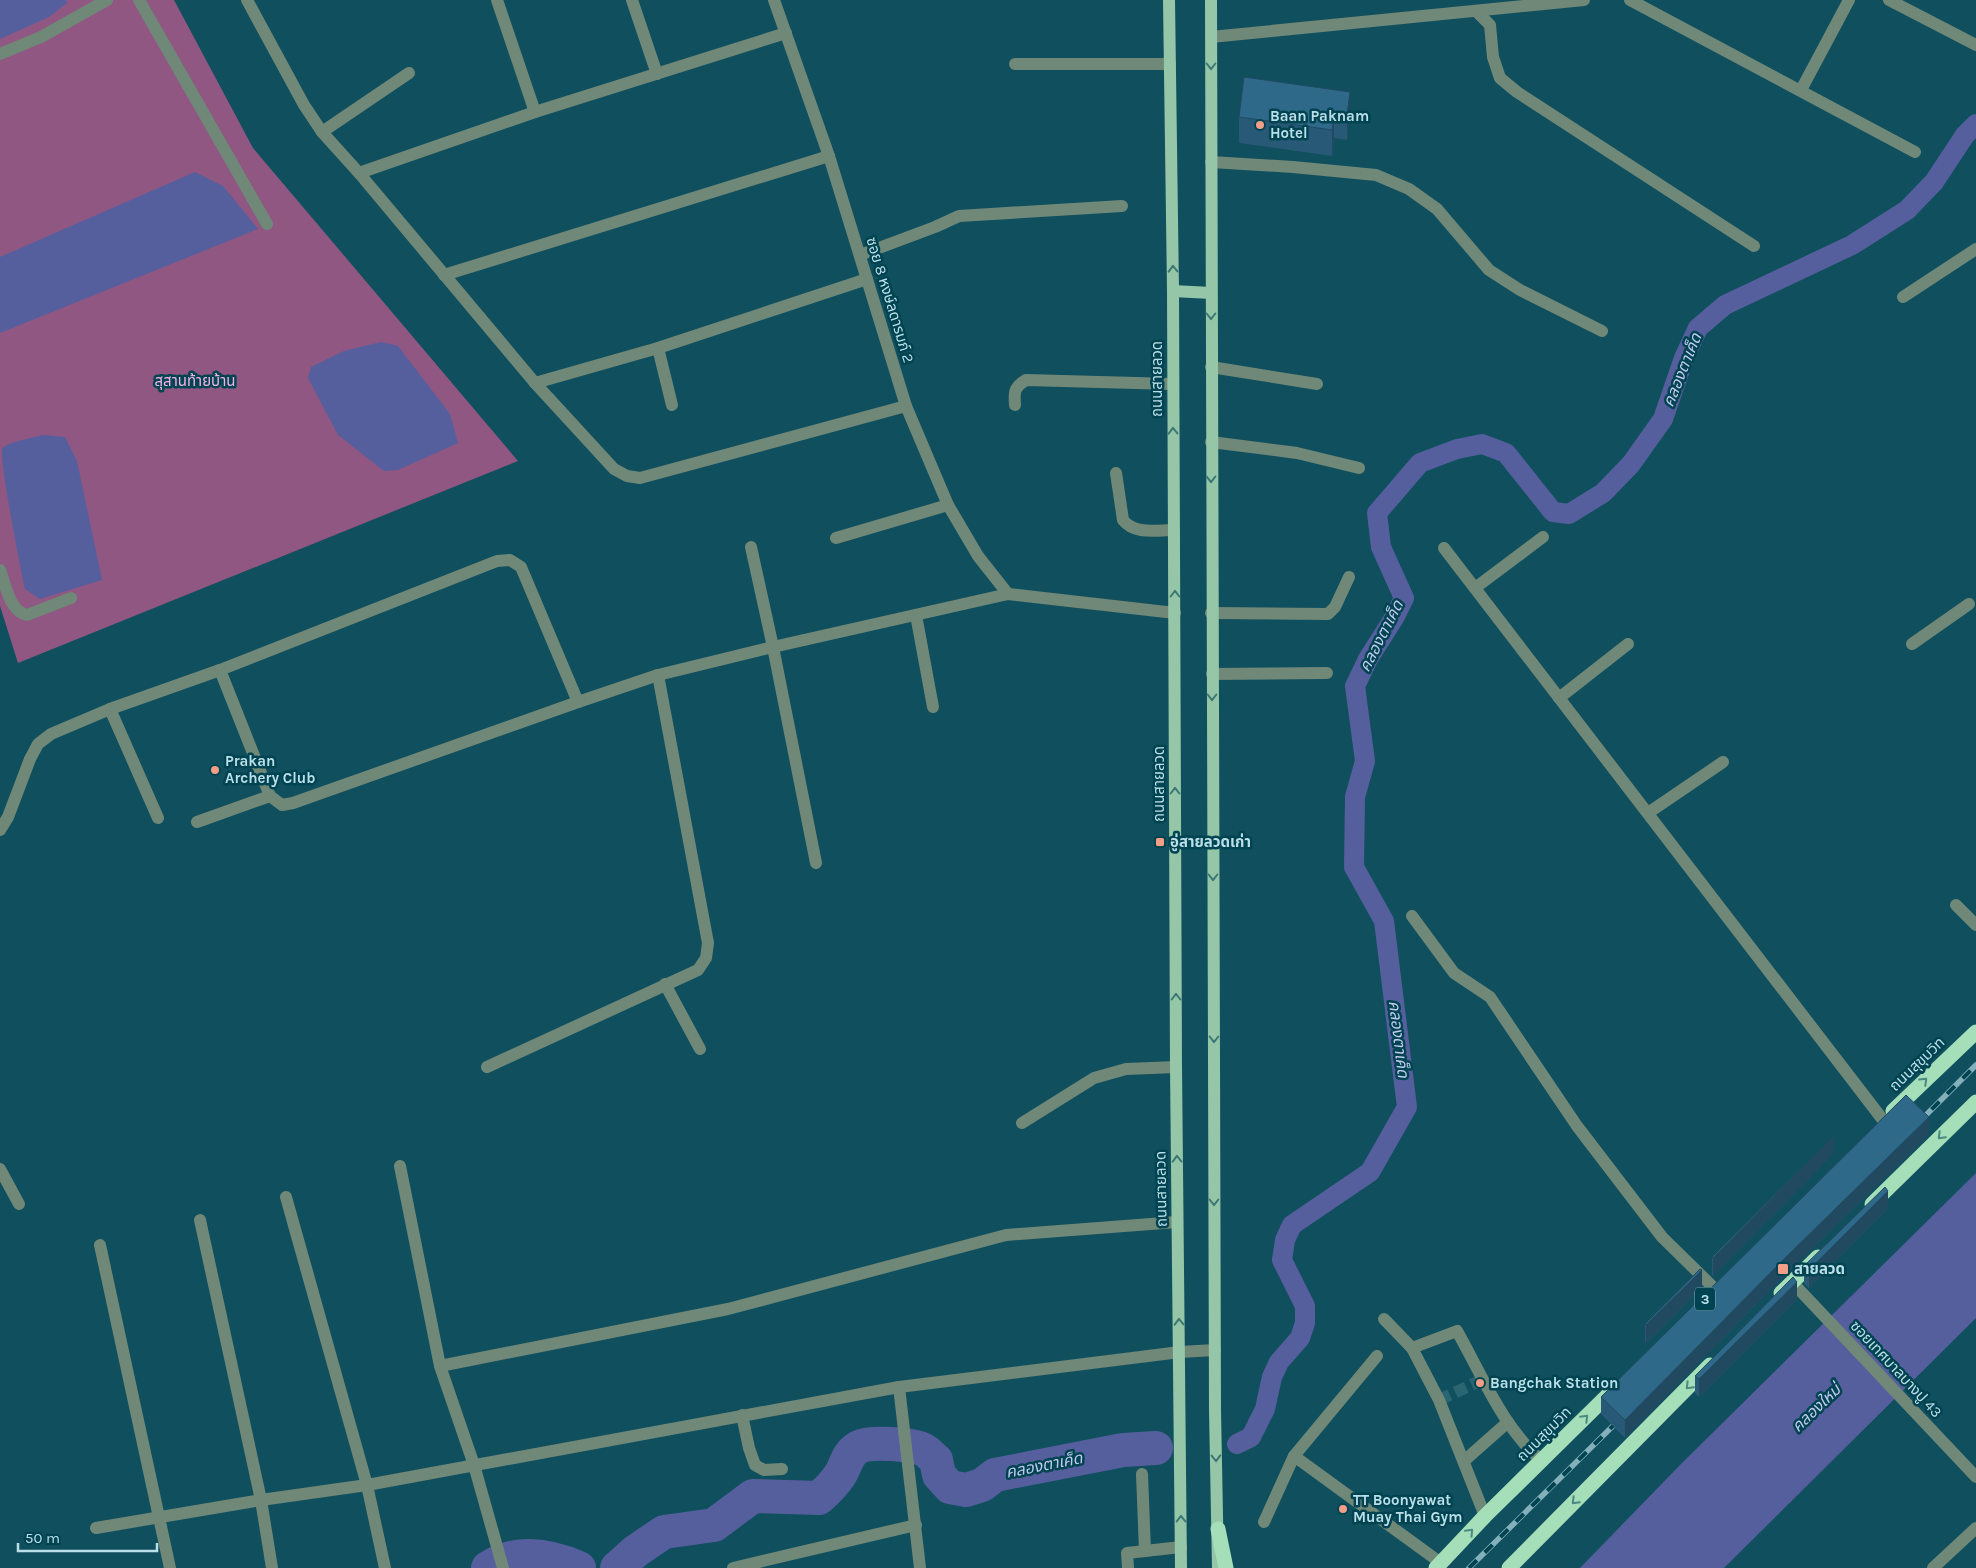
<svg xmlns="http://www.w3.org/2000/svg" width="1976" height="1568" viewBox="0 0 1976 1568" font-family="Karla,'Noto Sans Thai',sans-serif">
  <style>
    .green { fill: #8f5782 }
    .water { fill: #565f9e }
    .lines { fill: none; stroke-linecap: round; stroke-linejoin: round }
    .canal { stroke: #565f9e; stroke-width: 20 }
    .river { stroke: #565f9e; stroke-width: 34 }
    .minor-tunnel { stroke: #2a6572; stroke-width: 12; stroke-dasharray: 12 6; stroke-linecap: butt }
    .minor { stroke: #708878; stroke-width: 12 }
    .major { stroke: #95c6a7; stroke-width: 12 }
    .highway { stroke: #a4dfb9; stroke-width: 15 }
    .rail-casing { stroke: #83b0bb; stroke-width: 5.5 }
    .rail { stroke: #004452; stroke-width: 4; stroke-dasharray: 11; stroke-linecap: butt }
    .wall { fill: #285a77 }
    .shaded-wall { fill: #214a61 }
    .building { fill: #2f698a; stroke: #214a61 }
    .oneway { stroke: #3c7874 }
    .oneway2 { stroke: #4a8a80 }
    .poi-dot { fill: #f49e87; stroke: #004452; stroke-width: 2 }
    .labels { text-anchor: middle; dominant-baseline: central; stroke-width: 5; stroke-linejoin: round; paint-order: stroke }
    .shield { fill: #004452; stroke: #83b0bc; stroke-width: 1 }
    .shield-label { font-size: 14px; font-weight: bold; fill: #bbdfe9 }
    .poi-label { font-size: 15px; font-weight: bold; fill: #bbdfe9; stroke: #004452; text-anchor: start }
    .street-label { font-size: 15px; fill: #bbdfe9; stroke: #004452 }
    .park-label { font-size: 15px; fill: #f8b2e6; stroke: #004452 }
    .water-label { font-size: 16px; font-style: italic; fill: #c4cbf1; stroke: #004452 }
  </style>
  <rect width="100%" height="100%" fill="#104f5d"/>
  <path class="green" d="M 0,0 L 174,0 L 253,148 L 518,461 L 18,663 L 0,606 Z"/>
  <g class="water">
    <path d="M 0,0 L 66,0 L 67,3 L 49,17 L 0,39 Z"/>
    <path d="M 195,172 L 223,186 L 258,229 L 0,333 L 0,257 Z"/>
    <path d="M 381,342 L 398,346 L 450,414 L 458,443 L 398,470 L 384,471 L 338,435 L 308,378 L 311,367 L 344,351 Z"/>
    <path d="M 42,435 L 65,437 L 77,461 L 102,580 L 40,599 L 25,589 C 20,567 0,463 2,449 C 7,442 33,438 42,435 Z"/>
    <path d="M 1976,1173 L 1976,1318 L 1724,1568 L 1580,1568 L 1681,1464 Z"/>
  </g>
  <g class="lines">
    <path class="canal" d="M 1237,1444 L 1251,1437 L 1265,1409 L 1272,1377 L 1279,1362 L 1300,1338 L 1305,1323 L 1305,1306 L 1282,1260 L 1285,1240 L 1292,1225 L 1370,1172 L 1407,1107 L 1384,921 L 1354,867 L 1355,797 L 1365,761 L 1355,686 L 1368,659 L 1394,618 L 1404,598 L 1381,547 L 1377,513 L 1420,463 L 1457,449 L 1482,444 L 1506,453 L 1553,512 L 1569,514 L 1603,493 L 1631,464 L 1663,419 L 1684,358 L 1698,328 L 1725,305 L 1852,245 L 1907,210 L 1934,182 L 1965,135 L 1976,124"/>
    <g class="river">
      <path d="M 488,1568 C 517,1549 549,1555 579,1568"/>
      <path d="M 617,1568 L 636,1551 L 664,1532 L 714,1525 L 753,1496 L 819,1498 C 827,1491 834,1484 840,1475 C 846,1466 847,1453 859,1447 C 870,1441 913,1444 924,1450 C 928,1452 932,1457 936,1460 L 939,1475 L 950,1487 L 966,1490 L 982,1485 L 995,1475 L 1123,1450 L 1156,1448"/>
    </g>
    <path class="minor-tunnel" d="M 1439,1400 L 1484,1379"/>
    <g class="minor">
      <path d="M 139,0 L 267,224"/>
      <path d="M 247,0 L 304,105 L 322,132 L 359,173 L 535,383 L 614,469 L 627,476 L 640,478 L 906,406"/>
      <path d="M 497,0 L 535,112"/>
      <path d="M 632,0 L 657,74"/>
      <path d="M 774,0 L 829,156 L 906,406 L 948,505 L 978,556 L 1008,594"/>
      <path d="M 1630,0 L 1915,152"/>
      <path d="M 1889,0 L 1976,45"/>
      <path d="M 1476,11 L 1490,25 L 1493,57 L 1500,78 L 1517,92 L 1754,246"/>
      <path d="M 1211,37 L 1584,0"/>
      <path d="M 0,54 L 41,37 L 107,0"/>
      <path d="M 1015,64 L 1170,64"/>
      <path d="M 1801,90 L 1849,0"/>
      <path d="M 322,132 L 409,73"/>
      <path d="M 1211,162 L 1293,167 L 1376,175 L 1409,189 L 1437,209 L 1489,270 L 1520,290 L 1602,331"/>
      <path d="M 359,173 L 535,112 L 786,33"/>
      <path d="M 860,255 L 935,227 L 959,216 L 1122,206"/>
      <path d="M 444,275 L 829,156"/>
      <path d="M 1903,297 L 1976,249"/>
      <path d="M 658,348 L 672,405"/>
      <path d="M 1211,367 L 1317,384"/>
      <path d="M 535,383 L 658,348 L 867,279"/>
      <path d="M 1015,405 C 1014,392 1014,387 1026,380 L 1173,384"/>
      <path d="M 1211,442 L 1297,453 L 1359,468"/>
      <path d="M 1116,473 L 1123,520 C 1135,535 1156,530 1174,530"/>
      <path d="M 836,538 L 948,505"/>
      <path d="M 751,547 L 773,647 L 816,863"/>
      <path d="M 1444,548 L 1883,1120"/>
      <path d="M 0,570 C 6,585 9,611 27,615 L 71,598"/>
      <path d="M 1475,588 L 1543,537"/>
      <path d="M 1211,613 L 1328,614 L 1335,607 L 1349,577"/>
      <path d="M 916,615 L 933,707"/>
      <path d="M 1912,644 L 1969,604"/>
      <path d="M 220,670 L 270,796 L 282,805 L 293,803 L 578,702 L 658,675 L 773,647 L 1008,594 L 1175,613"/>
      <path d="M 1212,674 L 1327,673"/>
      <path d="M 1559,698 L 1628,644"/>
      <path d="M 110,709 L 158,818"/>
      <path d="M 1648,813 L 1723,762"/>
      <path d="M 197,822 L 270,796"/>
      <path d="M 0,830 L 8,817 L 30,759 L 38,744 L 51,734 L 110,709 L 220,670 L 497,561 L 510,560 L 521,567 L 578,702"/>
      <path d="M 1956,905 L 1976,925"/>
      <path d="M 1412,916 L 1454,973 L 1490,997 L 1577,1126 L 1662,1237 L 1715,1289"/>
      <path d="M 665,984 L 700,1049"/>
      <path d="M 487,1067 L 698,970 L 706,958 L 708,943 L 658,675"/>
      <path d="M 1022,1123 L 1094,1078 L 1126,1069 L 1176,1067"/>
      <path d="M 400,1166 L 440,1366 L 728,1309 L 1006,1235 L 1177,1222"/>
      <path d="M 0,1169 L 19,1204"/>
      <path d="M 286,1197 L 367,1485 L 385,1568"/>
      <path d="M 200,1220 L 261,1500 L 272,1568"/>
      <path d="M 100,1245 L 170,1568"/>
      <path d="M 1792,1282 L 1976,1477"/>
      <path d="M 1384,1319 L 1412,1348"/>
      <path d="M 440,1366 L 474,1465 L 503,1568"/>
      <path d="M 899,1387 L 920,1568"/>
      <path d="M 742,1415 L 749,1448 L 755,1465 L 764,1470 L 782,1469"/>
      <path d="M 1294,1456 L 1441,1563"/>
      <path d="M 1464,1461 L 1508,1422"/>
      <path d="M 1142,1474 L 1145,1551"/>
      <path d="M 1485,1516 L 1439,1400 L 1412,1348 L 1457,1331 C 1482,1375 1503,1428 1542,1461"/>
      <path d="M 1264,1522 L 1294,1456 L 1377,1356"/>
      <path d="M 96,1528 L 261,1500 L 367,1485 L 899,1387 L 1180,1352 L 1215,1350"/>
      <path d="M 733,1568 L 916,1525"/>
      <path d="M 1128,1568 L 1127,1553 L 1181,1547"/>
      <path d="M 1933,1568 L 1976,1528"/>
    </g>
    <g class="major">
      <path d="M 1169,0 L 1173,291 L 1176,1067 L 1181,1568"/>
      <path d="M 1211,0 L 1215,1410 L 1218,1568"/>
      <path d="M 1173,291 L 1211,293"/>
    </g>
    <g class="highway">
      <path d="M 1893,1111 L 1976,1032"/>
      <path d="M 1872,1204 L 1976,1102"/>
      <path d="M 1781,1293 L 1818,1257"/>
      <path d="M 1218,1529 L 1226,1568"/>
      <path d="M 1436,1568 L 1485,1516 L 1615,1388"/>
      <path d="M 1509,1568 L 1710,1365"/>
    </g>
    <g class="rail-casing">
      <g id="rail">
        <path d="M 1916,1125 L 1976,1065"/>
        <path d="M 1469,1568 L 1623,1416"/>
      </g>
    </g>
    <use href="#rail" class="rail"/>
  </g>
  <g class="wall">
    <path d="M 1350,92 L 1350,117 L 1347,140 L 1334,138 L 1332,156 L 1239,143 L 1239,117 Z"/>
    <path d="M 1929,1135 L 1785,1275 L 1625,1438 L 1601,1414 L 1601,1397 Z"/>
    <path d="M 1834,1153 L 1713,1276 L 1712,1275 L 1712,1257 Z"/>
    <path d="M 1888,1208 L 1809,1288 L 1804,1283 L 1804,1266 Z"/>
    <path d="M 1702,1287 L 1646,1343 L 1645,1341 L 1645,1324 Z"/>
    <path d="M 1797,1299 L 1699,1397 L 1695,1393 L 1695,1376 Z"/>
  </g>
  <g class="shaded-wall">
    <path d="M 1350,92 L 1350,117 L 1347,140 L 1347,115 Z"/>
    <path d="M 1334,113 L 1334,138 L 1332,156 L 1332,130 Z"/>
    <path d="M 1929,1117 L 1929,1135 L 1785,1275 L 1625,1438 L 1625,1420 L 1785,1258 Z"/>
    <path d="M 1834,1136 L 1834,1153 L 1713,1276 L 1713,1258 Z"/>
    <path d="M 1888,1191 L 1888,1208 L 1809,1288 L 1809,1270 Z"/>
    <path d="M 1702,1270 L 1702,1287 L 1646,1343 L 1646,1325 Z"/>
    <path d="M 1797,1282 L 1797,1299 L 1699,1397 L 1699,1379 Z"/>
  </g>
  <g class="building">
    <path d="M 1244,77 L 1350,92 L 1347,115 L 1334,113 L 1332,130 L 1239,117 Z"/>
    <path d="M 1906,1095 L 1929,1117 L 1785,1258 L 1625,1420 L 1601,1397 Z"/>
    <path d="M 1834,1136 L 1713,1258 L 1712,1257 Z"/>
    <path d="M 1885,1187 L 1888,1191 L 1809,1270 L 1804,1266 Z"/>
    <path d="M 1700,1269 L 1702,1270 L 1646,1325 L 1645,1324 Z"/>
    <path d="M 1793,1277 L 1797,1282 L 1699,1379 L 1695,1376 Z"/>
  </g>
  <defs><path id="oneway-chevron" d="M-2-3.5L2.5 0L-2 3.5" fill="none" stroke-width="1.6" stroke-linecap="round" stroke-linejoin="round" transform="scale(1.25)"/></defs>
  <g class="oneway">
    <use href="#oneway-chevron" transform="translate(1211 66) rotate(90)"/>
    <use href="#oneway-chevron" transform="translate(1173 269) rotate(-91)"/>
    <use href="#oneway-chevron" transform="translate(1211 316) rotate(90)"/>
    <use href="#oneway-chevron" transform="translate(1173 431) rotate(-91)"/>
    <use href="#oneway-chevron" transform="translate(1211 479) rotate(90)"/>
    <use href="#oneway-chevron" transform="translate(1175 594) rotate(-90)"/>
    <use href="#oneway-chevron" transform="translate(1212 697) rotate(90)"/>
    <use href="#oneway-chevron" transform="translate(1175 791) rotate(-90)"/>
    <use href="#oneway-chevron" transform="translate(1213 877) rotate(90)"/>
    <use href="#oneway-chevron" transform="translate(1176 997) rotate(-90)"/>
    <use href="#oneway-chevron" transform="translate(1214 1039) rotate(90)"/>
    <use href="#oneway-chevron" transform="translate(1177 1159) rotate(-91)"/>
    <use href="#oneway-chevron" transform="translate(1214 1202) rotate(90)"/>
    <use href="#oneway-chevron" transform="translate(1179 1322) rotate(-91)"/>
    <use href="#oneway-chevron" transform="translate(1216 1458) rotate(89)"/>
    <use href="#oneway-chevron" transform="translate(1181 1519) rotate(-90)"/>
  </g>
  <g class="oneway2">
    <use href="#oneway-chevron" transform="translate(1924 1081) rotate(-44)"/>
    <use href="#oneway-chevron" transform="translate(1941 1136) rotate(135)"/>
    <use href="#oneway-chevron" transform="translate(1689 1386) rotate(135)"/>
    <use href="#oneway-chevron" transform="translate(1585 1418) rotate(-45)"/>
    <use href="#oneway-chevron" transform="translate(1575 1501) rotate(135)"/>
    <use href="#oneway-chevron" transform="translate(1470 1532) rotate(-47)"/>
  </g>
  <g class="poi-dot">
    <circle cx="1260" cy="125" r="5"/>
    <circle cx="215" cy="770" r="5"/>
    <rect x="1155" y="837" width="10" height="10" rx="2.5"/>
    <rect x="1777" y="1263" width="12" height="12" rx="2.5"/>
    <circle cx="1480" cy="1383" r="5"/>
    <circle cx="1343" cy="1509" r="5"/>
  </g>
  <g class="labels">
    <rect class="shield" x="1695" y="1287.5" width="20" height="23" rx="4"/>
    <g class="shield-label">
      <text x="1705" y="1299">3</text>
    </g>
    <g class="poi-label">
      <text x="1270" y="116">Baan Paknam<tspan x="1270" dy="17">Hotel</tspan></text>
      <text x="225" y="761">Prakan<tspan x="225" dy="17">Archery Club</tspan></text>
      <text x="1170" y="842">อู่สายลวดเก่า</text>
      <text x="1794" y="1269">สายลวด</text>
      <text x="1490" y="1383">Bangchak Station</text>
      <text x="1353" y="1500">TT Boonyawat<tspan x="1353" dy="17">Muay Thai Gym</tspan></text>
    </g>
    <g class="street-label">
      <text transform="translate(890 300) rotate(73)">ซอย 8 หงษ์ลดารมภ์ 2</text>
      <text transform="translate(1157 379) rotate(-90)">ถนนสายลวด</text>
      <text transform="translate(1159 784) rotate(-90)">ถนนสายลวด</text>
      <text transform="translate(1917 1064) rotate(-44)">ถนนสุขุมวิท</text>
      <text transform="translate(1161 1189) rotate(-91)">ถนนสายลวด</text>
      <text transform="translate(1896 1369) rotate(47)">ซอยเทศบาลบางปู 43</text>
      <text transform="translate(1544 1434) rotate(-45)">ถนนสุขุมวิท</text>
    </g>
    <g class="park-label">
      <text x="195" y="381">สุสานท้ายบ้าน</text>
    </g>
    <g class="water-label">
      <text transform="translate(1682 370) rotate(-68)">คลองตาเค็ด</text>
      <text transform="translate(1381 636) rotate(-63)">คลองตาเค็ด</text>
      <text transform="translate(1399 1039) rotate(83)">คลองตาเค็ด</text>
      <text transform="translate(1816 1408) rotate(-44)">คลองใหม่</text>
      <text transform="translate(1044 1465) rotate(-11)">คลองตาเค็ด</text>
    </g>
  </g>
  <path d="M18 1543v8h139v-8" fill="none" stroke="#bbdfe9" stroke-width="2.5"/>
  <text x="25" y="1543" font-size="15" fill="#bbdfe9" stroke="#004452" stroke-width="4" paint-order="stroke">50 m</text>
</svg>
